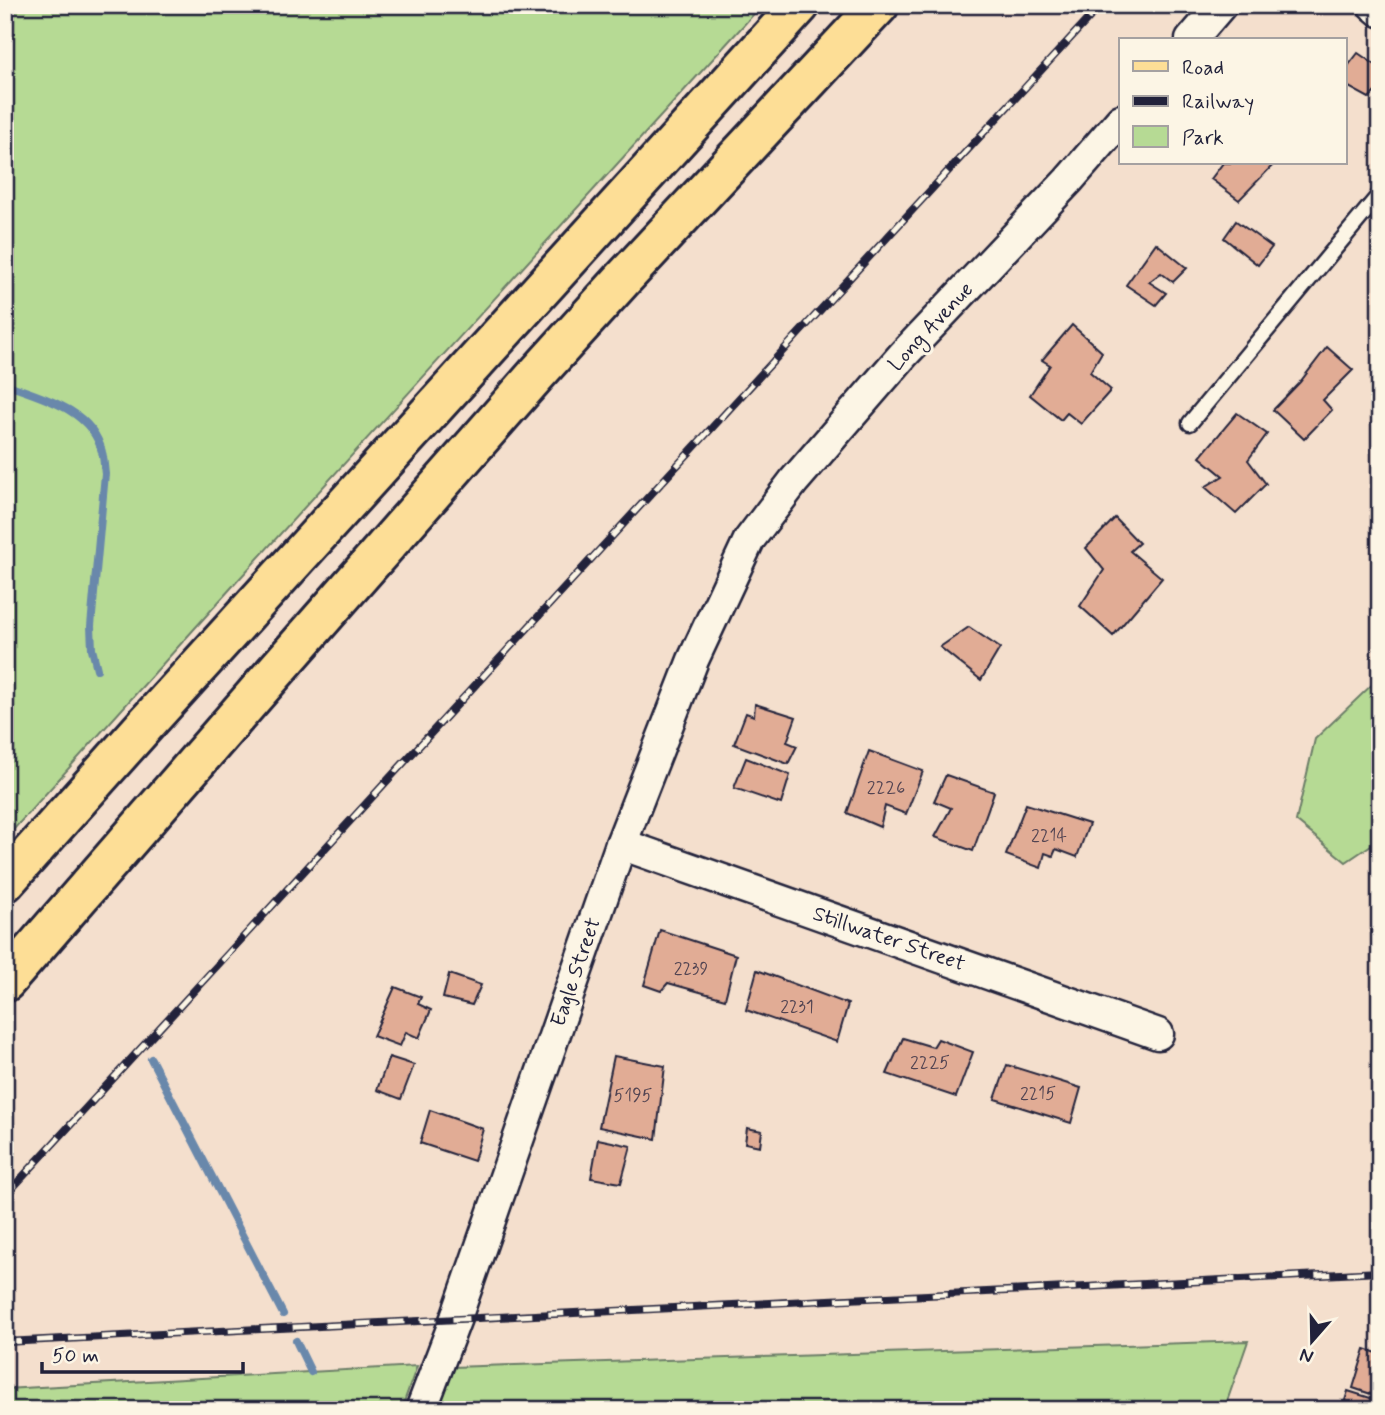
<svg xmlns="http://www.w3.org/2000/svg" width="1385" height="1415" viewBox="0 0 1385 1415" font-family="Mynerve,sans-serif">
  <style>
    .green { fill: #b6da94; stroke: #6c7e68; stroke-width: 2 }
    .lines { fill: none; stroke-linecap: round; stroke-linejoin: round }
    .stream { stroke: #6988ab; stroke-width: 8 }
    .building { fill: #e1ac95; stroke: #22223b; stroke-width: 2 }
    .service-casing { stroke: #22223b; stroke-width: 19 }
    .minor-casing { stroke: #22223b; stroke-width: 35 }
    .primary-casing { stroke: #22223b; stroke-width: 44 }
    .service { stroke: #fcf5e5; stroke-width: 14 }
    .minor { stroke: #fcf5e5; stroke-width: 30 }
    .primary { stroke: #fdde96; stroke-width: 38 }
    .rail-casing { stroke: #22223b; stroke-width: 8 }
    .rail { stroke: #fcf5e5; stroke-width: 5; stroke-dasharray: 16; stroke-linecap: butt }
    .labels { text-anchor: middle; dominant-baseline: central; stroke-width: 6; stroke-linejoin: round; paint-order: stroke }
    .number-label { font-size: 18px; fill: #524452 }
    .street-label { font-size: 21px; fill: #22223b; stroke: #fcf5e5 }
  </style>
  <rect width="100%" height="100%" fill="#f4dfcd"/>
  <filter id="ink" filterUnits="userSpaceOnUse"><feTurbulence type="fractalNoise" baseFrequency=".0143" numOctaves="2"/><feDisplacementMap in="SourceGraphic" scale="14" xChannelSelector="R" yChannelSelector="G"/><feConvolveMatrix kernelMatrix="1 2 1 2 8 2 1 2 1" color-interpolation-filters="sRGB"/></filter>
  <g filter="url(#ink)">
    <g class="green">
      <path d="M 5,5 L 762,5 L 241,577 L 5,839 Z"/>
      <path d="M 1380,677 L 1380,839 L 1346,862 L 1296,821 L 1315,739 Z"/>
      <path d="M 1248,1341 L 1224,1410 L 437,1410 L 452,1367 Z"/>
      <path d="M 417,1366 L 401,1410 L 5,1410 L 5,1389 Z"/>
    </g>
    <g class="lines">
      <g class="stream">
        <path d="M 5,384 C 41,397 92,409 102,452 C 104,459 104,467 105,474 L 91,626 L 92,649 L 97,669"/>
        <path d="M 151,1059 L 283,1314"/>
        <path d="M 296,1341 L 311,1372"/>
      </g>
    </g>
    <g class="building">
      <path d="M 1358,53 L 1380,68 L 1380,87 L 1369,98 L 1345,85 L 1345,70 Z"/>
      <path d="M 1223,163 L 1275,163 L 1239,200 L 1211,179 Z"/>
      <path d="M 1236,221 L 1272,247 L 1258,265 L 1224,238 Z"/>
      <path d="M 1156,243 L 1187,268 L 1173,282 L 1161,273 L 1149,282 L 1166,293 L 1156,305 L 1126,285 Z"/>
      <path d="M 1072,325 L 1102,352 L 1090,372 L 1111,390 L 1081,424 L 1067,413 L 1061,420 L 1030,395 L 1050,365 L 1042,360 Z"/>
      <path d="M 1327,347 L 1353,370 L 1323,400 L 1332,410 L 1304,439 L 1273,410 L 1300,382 Z"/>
      <path d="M 1237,413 L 1267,434 L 1248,460 L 1266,484 L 1236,514 L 1205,487 L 1223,476 L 1200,457 Z"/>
      <path d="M 1115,518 L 1139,543 L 1130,551 L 1162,578 L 1113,636 L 1080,606 L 1104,570 L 1086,548 Z"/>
      <path d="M 969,627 L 1000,648 L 981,680 L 940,647 Z"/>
      <path d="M 755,704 L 796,717 L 787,742 L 797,746 L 788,764 L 734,744 L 746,713 L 754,716 Z"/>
      <path d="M 869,751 L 923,771 L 906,814 L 885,806 L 880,827 L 847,813 Z"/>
      <path d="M 746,758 L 790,775 L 781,804 L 734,788 Z"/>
      <path d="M 946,775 L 994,792 L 973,851 L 935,837 L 951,808 L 934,801 Z"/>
      <path d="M 1026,804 L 1089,824 L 1077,857 L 1056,849 L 1053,856 L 1045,853 L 1041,868 L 1006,855 Z"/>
      <path d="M 660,930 L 736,955 L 725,999 L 668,983 L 661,991 L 644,985 Z"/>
      <path d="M 757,970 L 848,1004 L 837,1042 L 746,1010 Z"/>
      <path d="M 449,974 L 481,985 L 472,1005 L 443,998 Z"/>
      <path d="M 395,987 L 421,997 L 418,1004 L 431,1010 L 419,1038 L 406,1032 L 400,1046 L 373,1036 Z"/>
      <path d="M 903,1038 L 933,1047 L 938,1039 L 973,1052 L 956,1097 L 887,1074 Z"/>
      <path d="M 614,1056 L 665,1066 L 656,1139 L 599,1127 Z"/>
      <path d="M 389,1057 L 414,1065 L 401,1099 L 377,1090 Z"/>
      <path d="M 1007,1065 L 1081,1088 L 1071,1123 L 995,1099 Z"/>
      <path d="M 430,1110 L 483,1129 L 474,1161 L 420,1143 Z"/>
      <path d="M 747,1128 L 762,1131 L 760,1146 L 745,1143 Z"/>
      <path d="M 598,1139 L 631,1146 L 621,1183 L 591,1178 Z"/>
      <path d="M 1365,1349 L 1380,1354 L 1380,1397 L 1353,1388 Z"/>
      <path d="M 1348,1391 L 1380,1401 L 1380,1410 L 1342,1410 Z"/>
    </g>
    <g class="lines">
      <g class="service-casing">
        <path id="service" d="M 1190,423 L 1380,194"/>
      </g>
      <g class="minor-casing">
        <g id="minor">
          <path d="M 1373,5 L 1380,11"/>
          <path d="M 1191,40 L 1221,5"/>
          <path d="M 621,844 L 1158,1034"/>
          <path d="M 421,1410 L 456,1318 L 621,844 L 693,660 L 749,540 L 794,481 L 903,355 L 1068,181 L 1121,120"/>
        </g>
      </g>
      <g class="primary-casing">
        <g id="primary">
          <path d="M 5,882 L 146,724 L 800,5"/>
          <path d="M 5,982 L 260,689 L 536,375 L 623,279 L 879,5"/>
        </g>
      </g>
      <use href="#service" class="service"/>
      <use href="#minor" class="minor"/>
      <use href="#primary" class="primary"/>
      <g class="rail-casing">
        <g id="rail">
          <path d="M 5,1196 L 1101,5"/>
          <path d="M 5,1342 L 1380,1272"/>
        </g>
      </g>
      <use href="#rail" class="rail"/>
    </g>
  </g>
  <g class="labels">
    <g class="number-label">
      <text x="886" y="788">2226</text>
      <text x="1049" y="836">2214</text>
      <text x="691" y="969">2239</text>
      <text x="797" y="1007">2231</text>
      <text x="930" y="1063">2225</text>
      <text x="1038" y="1094">2215</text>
      <text x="633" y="1096">5195</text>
    </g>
    <g class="street-label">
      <text transform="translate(931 327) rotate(-47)">Long Avenue</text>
      <text transform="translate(889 939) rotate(19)">Stillwater Street</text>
      <text transform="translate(576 972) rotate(-71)">Eagle Street</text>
    </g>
  </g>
  <rect width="1385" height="1415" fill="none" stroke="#fcf5e5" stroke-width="28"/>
  <rect x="14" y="14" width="1357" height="1387" fill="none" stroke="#22223b" stroke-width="2.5" filter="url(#ink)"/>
  <rect x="1119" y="38" width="228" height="126" fill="#fcf5e5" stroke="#a5a1a1" stroke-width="2"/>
  <rect x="1133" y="61" width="35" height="10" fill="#fdde96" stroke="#a5a1a1" stroke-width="2"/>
  <text x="1182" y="74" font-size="21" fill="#22223b">Road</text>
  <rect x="1133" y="96" width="35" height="10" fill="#22223b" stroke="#a5a1a1" stroke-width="2"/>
  <text x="1182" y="108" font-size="21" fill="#22223b">Railway</text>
  <rect x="1133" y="126" width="35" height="21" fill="#b6da94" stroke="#a5a1a1" stroke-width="2"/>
  <text x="1182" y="144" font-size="21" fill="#22223b">Park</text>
  <g transform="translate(1312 1341) rotate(200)" stroke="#fcf5e5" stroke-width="5" paint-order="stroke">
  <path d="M0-5L12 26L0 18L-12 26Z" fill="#22223b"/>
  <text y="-10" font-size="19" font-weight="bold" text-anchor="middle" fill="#22223b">N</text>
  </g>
  <path d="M42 1362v10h201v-10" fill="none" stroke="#22223b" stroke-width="3.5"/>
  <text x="52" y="1362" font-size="21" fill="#22223b" stroke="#fcf5e5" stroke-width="5" paint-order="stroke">50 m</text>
</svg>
